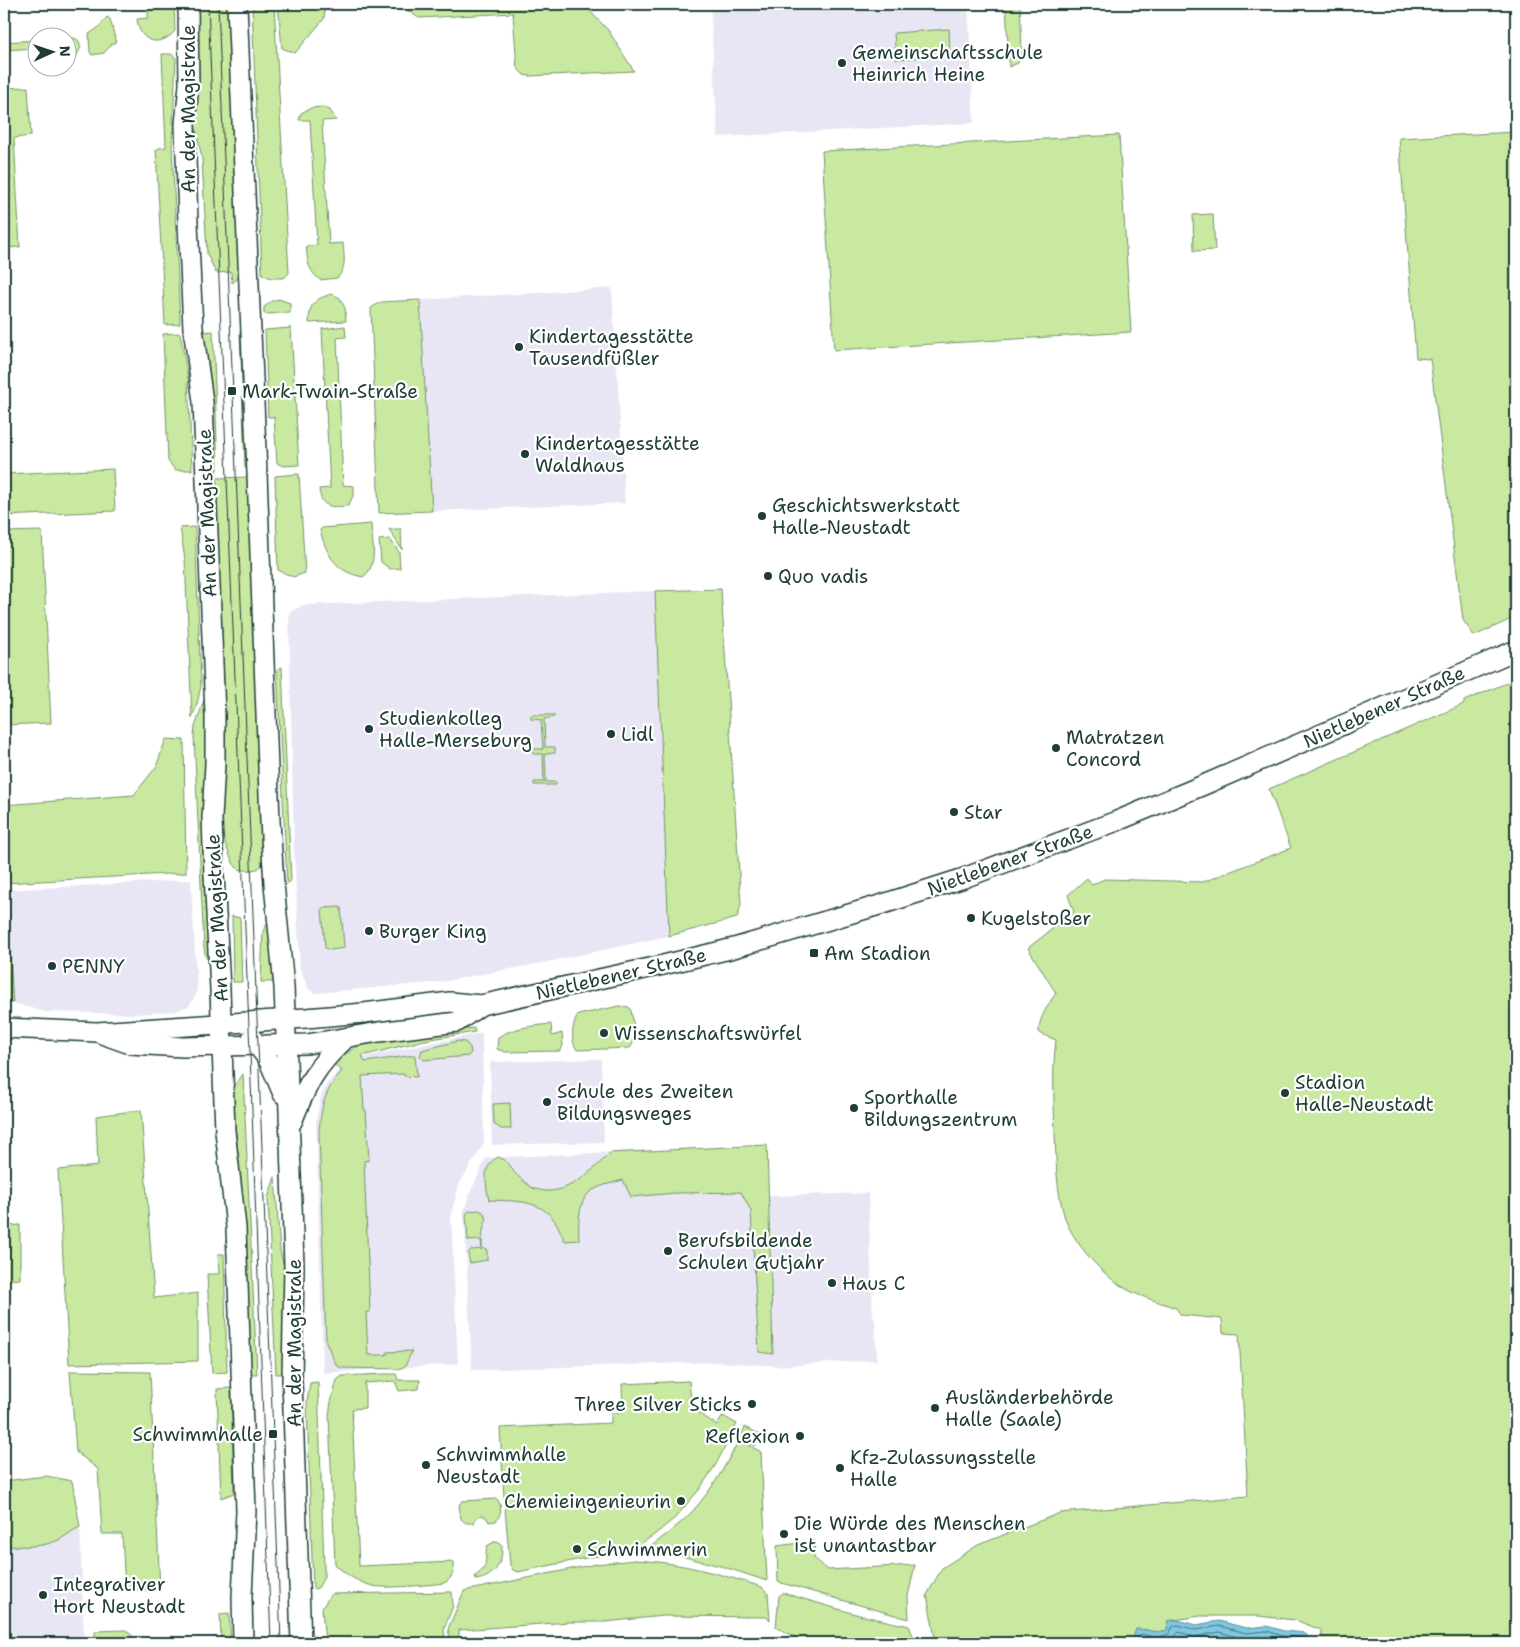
<svg xmlns="http://www.w3.org/2000/svg" width="1520" height="1647" viewBox="0 0 1520 1647" font-family="'Shantell Sans',sans-serif">
  <style>
    .built { fill: #e8e6f5 }
    .green { fill: #c9e9a1; stroke: #74936a }
    .water { fill: #80c7e1; stroke: #59909c }
    .lines { fill: none; stroke-linecap: round; stroke-linejoin: round }
    .shore { stroke: #467479; stroke-width: 1 }
    .secondary-casing { stroke: #1f3d34; stroke-width: 22 }
    .secondary { stroke: #fff; stroke-width: 19 }
    .tram { stroke: #1f3d34; stroke-width: 1 }
    .poi-dot { fill: #1f3d34; stroke: #fff; stroke-width: 2 }
    .labels { text-anchor: middle; dominant-baseline: central; stroke-width: 4.5; stroke-linejoin: round; paint-order: stroke }
    .poi-label { font-size: 19px; fill: #1f3d34; stroke: #fff; text-anchor: start }
    .street-label { font-size: 19px; fill: #1f3d34; stroke: #fff }
  </style>
  <rect width="100%" height="100%" fill="#fff"/>
  <filter id="ink" filterUnits="userSpaceOnUse"><feTurbulence type="fractalNoise" baseFrequency=".02" numOctaves="2"/><feDisplacementMap in="SourceGraphic" scale="10" xChannelSelector="R" yChannelSelector="G"/><feConvolveMatrix kernelMatrix="1 2 1 2 8 2 1 2 1" color-interpolation-filters="sRGB"/></filter>
  <g filter="url(#ink)">
    <g class="built">
      <path d="M 710,4 L 968,4 L 974,123 L 718,137 Z"/>
      <path d="M 612,288 L 625,503 L 432,511 L 420,300 Z"/>
      <path d="M 655,591 L 669,936 L 547,962 L 441,982 L 317,993 L 309,990 L 300,969 L 294,850 L 289,613 L 303,605 Z"/>
      <path d="M 191,880 L 197,988 L 196,995 L 189,1006 L 176,1011 L 137,1014 L 45,1012 L 13,1003 L 6,890 Z"/>
      <path d="M 482,1033 L 484,1143 L 459,1185 L 451,1214 L 458,1364 L 323,1373 L 316,1121 L 321,1096 L 326,1085 L 339,1070 L 355,1060 L 372,1055 Z"/>
      <path d="M 601,1059 L 604,1142 L 492,1145 L 490,1062 Z"/>
      <path d="M 767,1145 L 769,1196 L 868,1193 L 873,1318 L 875,1319 L 877,1360 L 779,1366 L 718,1362 L 472,1370 L 464,1211 L 470,1193 L 486,1158 Z"/>
      <path d="M 80,1527 L 84,1643 L 4,1643 L 4,1546 L 47,1544 L 57,1541 L 69,1532 Z"/>
    </g>
    <g class="green">
      <path d="M 148,4 L 174,4 L 175,31 C 160,48 139,43 137,19 L 148,18 Z"/>
      <path d="M 196,4 L 231,4 L 240,277 L 232,283 L 231,272 L 216,273 L 207,254 L 202,159 L 195,124 L 198,63 Z"/>
      <path d="M 252,4 L 274,4 L 289,273 L 284,278 L 271,278 L 262,274 Z"/>
      <path d="M 278,4 L 325,4 L 324,19 L 295,53 L 282,48 Z"/>
      <path d="M 406,4 L 583,4 L 608,30 L 634,71 L 529,76 L 524,75 L 517,68 L 513,13 L 419,18 L 408,11 Z"/>
      <path d="M 1006,4 L 1020,4 L 1022,50 L 1018,63 L 1009,67 Z"/>
      <path d="M 107,17 L 110,19 L 116,42 L 112,44 L 104,53 L 92,55 L 90,52 L 89,34 L 98,28 Z"/>
      <path d="M 949,29 L 950,56 L 896,59 L 894,33 Z"/>
      <path d="M 75,38 L 79,41 L 81,47 L 76,57 L 75,47 L 68,47 L 68,39 Z"/>
      <path d="M 37,40 L 37,48 L 4,50 L 4,42 Z"/>
      <path d="M 162,54 L 171,54 L 176,58 L 172,146 L 180,324 L 165,325 L 156,150 L 159,148 L 166,147 Z"/>
      <path d="M 28,87 L 31,136 L 14,138 L 20,247 L 4,248 L 4,88 Z"/>
      <path d="M 322,107 L 330,110 L 336,120 L 322,121 L 329,244 L 343,243 C 344,258 347,267 337,278 L 320,280 C 307,269 308,262 306,246 L 317,245 L 310,120 L 299,120 L 301,113 L 311,108 Z"/>
      <path d="M 1516,132 L 1516,617 L 1474,636 L 1463,620 L 1430,359 L 1416,358 L 1399,138 Z"/>
      <path d="M 1119,135 L 1131,332 L 834,350 L 822,151 Z"/>
      <path d="M 1213,214 L 1215,250 L 1194,251 L 1193,215 Z"/>
      <path d="M 332,294 L 340,298 L 345,308 L 346,321 L 309,323 C 309,304 314,299 332,294 Z"/>
      <path d="M 279,299 L 290,303 L 290,313 L 264,314 L 264,307 L 272,301 Z"/>
      <path d="M 420,300 L 432,511 L 379,513 L 371,308 L 381,302 Z"/>
      <path d="M 345,326 L 346,337 L 337,338 L 343,485 L 354,486 L 354,494 L 348,506 C 331,507 321,509 319,489 L 330,488 L 322,329 Z"/>
      <path d="M 291,328 L 299,465 L 283,466 L 277,463 L 274,417 L 268,417 L 265,330 Z"/>
      <path d="M 243,330 L 249,467 L 245,468 L 240,331 Z"/>
      <path d="M 213,331 L 218,469 L 215,469 L 211,384 L 204,332 Z"/>
      <path d="M 180,333 L 188,378 L 192,470 L 175,470 L 168,461 L 163,334 Z"/>
      <path d="M 113,469 L 115,511 L 4,516 L 4,474 Z"/>
      <path d="M 299,474 L 305,573 L 293,577 L 278,570 L 275,476 Z"/>
      <path d="M 249,477 L 264,858 C 263,862 262,866 259,868 C 254,871 241,871 237,868 C 233,864 230,856 228,851 C 214,818 225,773 225,738 C 224,651 218,565 215,478 Z"/>
      <path d="M 371,524 C 372,541 379,566 363,577 C 336,572 327,556 320,530 L 322,528 Z"/>
      <path d="M 195,527 L 201,686 L 197,704 L 192,718 L 185,559 L 180,528 Z"/>
      <path d="M 389,529 L 401,529 L 402,550 Z"/>
      <path d="M 42,531 L 51,723 L 4,725 L 4,532 Z"/>
      <path d="M 390,539 L 399,552 L 400,568 L 390,569 L 381,562 L 379,540 Z"/>
      <path d="M 721,589 L 741,904 L 737,918 L 669,936 L 655,591 Z"/>
      <path d="M 282,667 L 291,881 L 287,884 L 277,670 Z"/>
      <path d="M 1516,679 L 1516,1643 L 1323,1643 L 1321,1630 L 1295,1620 L 1258,1616 L 1200,1616 L 1168,1621 L 1167,1630 L 1156,1633 L 1144,1629 L 1129,1643 L 936,1643 L 927,1595 L 942,1568 L 978,1545 L 1060,1513 L 1248,1496 L 1239,1334 L 1223,1333 L 1222,1319 L 1181,1315 L 1176,1308 C 1160,1302 1147,1299 1130,1291 C 1104,1278 1072,1242 1064,1215 C 1056,1187 1056,1159 1055,1131 C 1054,1101 1052,1069 1056,1040 L 1039,1033 C 1038,1019 1048,1005 1056,993 L 1028,948 L 1074,912 L 1068,895 L 1087,878 L 1092,885 L 1104,879 L 1203,882 L 1291,848 L 1269,789 L 1455,708 L 1464,704 L 1464,701 Z"/>
      <path d="M 204,700 L 206,700 L 208,746 L 204,823 L 209,959 L 206,958 L 204,948 L 194,736 L 195,727 Z"/>
      <path d="M 531,715 L 554,715 L 554,717 L 544,719 L 545,747 L 555,747 L 555,753 L 545,754 L 546,782 L 556,782 L 556,785 L 534,785 L 534,782 L 544,782 L 543,754 L 533,754 L 532,749 L 543,749 L 541,720 L 531,719 Z"/>
      <path d="M 166,739 L 184,740 L 186,873 L 4,883 L 4,805 L 134,795 L 156,767 Z"/>
      <path d="M 4,890 L 6,890 L 13,1003 L 4,1002 Z"/>
      <path d="M 341,907 L 344,948 L 330,950 L 325,948 L 322,908 Z"/>
      <path d="M 232,916 L 240,918 L 242,982 L 233,982 Z"/>
      <path d="M 270,919 L 273,982 L 261,982 L 263,931 Z"/>
      <path d="M 619,1006 L 629,1007 L 631,1011 C 633,1022 638,1040 630,1048 L 577,1050 C 570,1040 572,1025 578,1015 Z"/>
      <path d="M 551,1024 L 552,1036 L 562,1033 L 563,1046 L 560,1051 L 505,1052 L 497,1049 L 498,1037 C 514,1027 533,1026 551,1024 Z"/>
      <path d="M 474,1028 L 475,1032 L 425,1040 L 362,1056 L 365,1062 L 415,1055 L 417,1077 L 404,1076 L 403,1074 L 362,1076 L 364,1110 L 366,1110 L 369,1160 L 364,1161 L 370,1312 L 366,1312 L 368,1355 L 387,1355 L 387,1352 L 412,1351 L 405,1366 L 399,1369 L 342,1368 L 336,1365 L 326,1342 L 319,1133 C 321,1107 324,1091 342,1071 L 333,1064 L 348,1052 L 361,1044 L 387,1039 Z"/>
      <path d="M 458,1041 L 465,1042 L 470,1047 L 471,1053 L 468,1056 L 424,1060 L 420,1056 L 422,1050 Z"/>
      <path d="M 243,1074 L 257,1374 L 249,1374 L 242,1190 L 232,1096 L 236,1084 Z"/>
      <path d="M 510,1103 L 511,1129 L 501,1129 L 494,1124 L 493,1104 Z"/>
      <path d="M 141,1110 L 154,1298 L 198,1293 L 198,1361 L 69,1364 L 58,1170 L 98,1166 L 96,1116 Z"/>
      <path d="M 767,1145 L 773,1354 L 759,1352 L 751,1211 L 741,1192 L 675,1193 L 631,1197 L 623,1180 C 612,1183 597,1186 589,1193 C 578,1202 578,1227 579,1240 L 565,1241 C 561,1234 559,1226 554,1220 C 540,1199 512,1201 489,1200 C 486,1184 481,1166 498,1157 C 514,1163 508,1168 519,1177 C 523,1180 527,1184 531,1187 C 561,1202 591,1172 610,1153 Z"/>
      <path d="M 275,1177 L 280,1250 L 285,1271 L 284,1374 L 276,1374 L 268,1198 Z"/>
      <path d="M 479,1210 L 483,1212 L 487,1219 C 482,1229 482,1238 482,1248 L 487,1250 L 487,1260 L 470,1263 L 468,1253 L 471,1250 L 482,1249 L 481,1240 L 468,1241 L 466,1214 L 469,1211 Z"/>
      <path d="M 20,1225 L 20,1279 L 4,1280 L 4,1226 Z"/>
      <path d="M 218,1254 L 224,1254 L 227,1372 L 212,1373 L 207,1274 L 219,1274 Z"/>
      <path d="M 70,1371 L 150,1372 L 160,1590 L 125,1590 L 122,1534 L 102,1534 L 98,1469 L 76,1452 Z"/>
      <path d="M 386,1374 L 396,1374 L 398,1380 L 420,1380 L 419,1389 L 399,1391 L 395,1381 L 365,1383 L 365,1408 L 352,1409 L 359,1566 L 454,1562 C 455,1569 452,1580 444,1583 C 430,1585 385,1589 373,1586 C 360,1583 344,1574 335,1564 L 329,1415 L 331,1402 L 337,1380 L 342,1376 Z"/>
      <path d="M 689,1381 L 692,1409 L 717,1425 L 723,1416 L 737,1424 L 715,1466 L 699,1490 L 675,1518 L 654,1535 L 629,1552 L 591,1557 L 518,1572 L 513,1570 L 510,1565 L 504,1497 L 500,1428 L 611,1423 L 611,1413 L 623,1412 L 622,1384 Z"/>
      <path d="M 318,1382 L 324,1568 L 324,1577 L 318,1588 L 313,1589 L 307,1402 L 310,1383 Z"/>
      <path d="M 231,1388 L 234,1493 L 221,1498 L 217,1389 Z"/>
      <path d="M 745,1427 L 761,1435 L 755,1446 L 748,1443 L 747,1444 L 761,1452 L 767,1581 L 724,1567 L 681,1556 L 647,1552 L 646,1550 C 662,1538 677,1527 691,1513 C 714,1488 731,1457 745,1427 Z"/>
      <path d="M 46,1476 L 72,1481 L 80,1527 C 71,1531 64,1538 56,1541 C 40,1548 20,1546 4,1546 L 4,1481 Z"/>
      <path d="M 497,1499 C 503,1506 501,1515 496,1521 L 489,1522 L 486,1517 L 481,1515 L 476,1518 L 474,1523 L 466,1523 L 461,1519 L 459,1505 L 462,1501 Z"/>
      <path d="M 815,1541 L 814,1558 L 828,1570 L 915,1565 L 908,1596 L 909,1619 L 778,1582 L 777,1546 Z"/>
      <path d="M 494,1542 L 497,1542 L 502,1545 C 503,1563 495,1577 476,1580 L 475,1576 C 490,1567 484,1559 487,1546 Z"/>
      <path d="M 635,1560 C 679,1562 720,1574 762,1587 L 768,1593 L 770,1620 L 766,1617 L 663,1616 L 605,1622 L 569,1622 L 459,1630 L 459,1643 L 451,1643 L 448,1629 L 464,1591 L 596,1564 Z"/>
      <path d="M 452,1592 L 453,1606 L 444,1629 L 445,1643 L 325,1643 L 322,1608 L 331,1594 Z"/>
      <path d="M 783,1593 L 859,1615 L 909,1626 L 916,1643 L 807,1643 L 776,1627 L 779,1596 Z"/>
      <path d="M 229,1613 L 231,1643 L 221,1643 L 220,1614 Z"/>
      <path d="M 126,1630 L 140,1643 L 95,1643 L 95,1631 Z"/>
    </g>
    <path class="water" d="M 1177,1620 L 1196,1625 L 1219,1621 L 1246,1628 L 1267,1626 L 1284,1631 L 1306,1633 L 1309,1643 L 1129,1643 L 1133,1638 L 1136,1629 C 1149,1629 1154,1634 1167,1630 L 1168,1621 Z"/>
    <g class="lines">
      <g class="shore">
        <path d="M 1136,1643 L 1141,1634 L 1156,1638 L 1169,1634 L 1173,1626 L 1178,1625 L 1196,1630 L 1219,1626 L 1246,1633 L 1267,1631 L 1283,1636 L 1301,1637 L 1304,1643"/>
        <path d="M 1161,1643 L 1172,1639 L 1179,1632 L 1195,1637 L 1219,1632 L 1245,1639 L 1266,1637 L 1282,1642 L 1296,1643"/>
      </g>
      <g class="secondary-casing">
        <g id="secondary">
          <path d="M 188,4 L 189,85 L 185,124 L 188,223 L 193,328 L 203,402 L 215,716 L 215,764 L 212,818 L 214,875 L 220,989 L 225,1131 L 236,1227 L 246,1511 L 242,1597 L 243,1643"/>
          <path d="M 237,4 L 257,473 L 270,821 L 274,884 L 284,987 L 289,1112 L 294,1266 L 292,1380 L 301,1643"/>
          <path d="M 4,1028 L 97,1032 L 306,1018 L 364,1013 L 450,1002 L 481,1005 L 663,965 L 734,948 L 883,904 L 961,879 L 1117,821 L 1206,784 L 1516,650"/>
          <path d="M 102,1034 L 130,1044 L 183,1047 L 307,1044 L 379,1032 L 457,1022 L 481,1005"/>
          <path d="M 252,1038 L 269,1061 L 283,1094"/>
          <path d="M 292,1122 C 307,1084 315,1067 346,1038"/>
        </g>
      </g>
      <use href="#secondary" class="secondary"/>
      <g class="tram">
        <path d="M 208,4 L 250,1053 L 271,1643"/>
        <path d="M 218,4 L 281,1643"/>
      </g>
    </g>
  </g>
  <g class="poi-dot">
    <circle cx="842" cy="63" r="5"/>
    <circle cx="519" cy="347" r="5"/>
    <rect x="227" y="386" width="10" height="10" rx="2.5"/>
    <circle cx="525" cy="454" r="5"/>
    <circle cx="762" cy="516" r="5"/>
    <circle cx="768" cy="576" r="5"/>
    <circle cx="369" cy="729" r="5"/>
    <circle cx="611" cy="734" r="5"/>
    <circle cx="1056" cy="748" r="5"/>
    <circle cx="954" cy="812" r="5"/>
    <circle cx="971" cy="918" r="5"/>
    <circle cx="369" cy="931" r="5"/>
    <rect x="809" y="948" width="10" height="10" rx="2.5"/>
    <circle cx="52" cy="966" r="5"/>
    <circle cx="604" cy="1033" r="5"/>
    <circle cx="1285" cy="1093" r="5"/>
    <circle cx="547" cy="1102" r="5"/>
    <circle cx="854" cy="1108" r="5"/>
    <circle cx="668" cy="1251" r="5"/>
    <circle cx="832" cy="1283" r="5"/>
    <circle cx="752" cy="1404" r="5"/>
    <circle cx="935" cy="1408" r="5"/>
    <rect x="268" y="1429" width="10" height="10" rx="2.5"/>
    <circle cx="800" cy="1436" r="5"/>
    <circle cx="426" cy="1465" r="5"/>
    <circle cx="840" cy="1468" r="5"/>
    <circle cx="681" cy="1501" r="5"/>
    <circle cx="784" cy="1534" r="5"/>
    <circle cx="577" cy="1549" r="5"/>
    <circle cx="43" cy="1595" r="5"/>
  </g>
  <g class="labels">
    <g class="poi-label">
      <text x="852" y="52">Gemeinschaftsschule<tspan x="852" dy="22">Heinrich Heine</tspan></text>
      <text x="529" y="336">Kindertagesstätte<tspan x="529" dy="22">Tausendfüßler</tspan></text>
      <text x="242" y="391">Mark-Twain-Straße</text>
      <text x="535" y="443">Kindertagesstätte<tspan x="535" dy="22">Waldhaus</tspan></text>
      <text x="772" y="505">Geschichtswerkstatt<tspan x="772" dy="22">Halle-Neustadt</tspan></text>
      <text x="778" y="576">Quo vadis</text>
      <text x="379" y="718">Studienkolleg<tspan x="379" dy="22">Halle-Merseburg</tspan></text>
      <text x="621" y="734">Lidl</text>
      <text x="1066" y="737">Matratzen<tspan x="1066" dy="22">Concord</tspan></text>
      <text x="964" y="812">Star</text>
      <text x="981" y="918">Kugelstoßer</text>
      <text x="379" y="931">Burger King</text>
      <text x="824" y="953">Am Stadion</text>
      <text x="62" y="966">PENNY</text>
      <text x="614" y="1033">Wissenschaftswürfel</text>
      <text x="1295" y="1082">Stadion<tspan x="1295" dy="22">Halle-Neustadt</tspan></text>
      <text x="557" y="1091">Schule des Zweiten<tspan x="557" dy="22">Bildungsweges</tspan></text>
      <text x="864" y="1097">Sporthalle<tspan x="864" dy="22">Bildungszentrum</tspan></text>
      <text x="678" y="1240">Berufsbildende<tspan x="678" dy="22">Schulen Gutjahr</tspan></text>
      <text x="842" y="1283">Haus C</text>
      <text x="945" y="1397">Ausländerbehörde<tspan x="945" dy="22">Halle (Saale)</tspan></text>
      <text x="742" y="1404" text-anchor="end">Three Silver Sticks</text>
      <text x="263" y="1434" text-anchor="end">Schwimmhalle</text>
      <text x="790" y="1436" text-anchor="end">Reflexion</text>
      <text x="436" y="1454">Schwimmhalle<tspan x="436" dy="22">Neustadt</tspan></text>
      <text x="850" y="1457">Kfz-Zulassungsstelle<tspan x="850" dy="22">Halle</tspan></text>
      <text x="671" y="1501" text-anchor="end">Chemieingenieurin</text>
      <text x="794" y="1523">Die Würde des Menschen<tspan x="794" dy="22">ist unantastbar</tspan></text>
      <text x="587" y="1549">Schwimmerin</text>
      <text x="53" y="1584">Integrativer<tspan x="53" dy="22">Hort Neustadt</tspan></text>
    </g>
    <g class="street-label">
      <text transform="translate(188 109) rotate(-90)">An der Magistrale</text>
      <text transform="translate(207 513) rotate(-92)">An der Magistrale</text>
      <text transform="translate(1384 707) rotate(-24)">Nietlebener Straße</text>
      <text transform="translate(1010 860) rotate(-20)">Nietlebener Straße</text>
      <text transform="translate(217 918) rotate(-93)">An der Magistrale</text>
      <text transform="translate(621 974) rotate(-13)">Nietlebener Straße</text>
      <text transform="translate(294 1343) rotate(-90)">An der Magistrale</text>
    </g>
  </g>
  <rect width="1520" height="1647" fill="none" stroke="#fff" stroke-width="20"/>
  <rect x="10" y="10" width="1500" height="1627" fill="none" stroke="#1f3d34" stroke-width="2" filter="url(#ink)"/>
  <g transform="translate(52 52) rotate(87)"><circle r="24" fill="#ffffff" stroke="#a5b1ae"/>
  <path d="M0-4L9 19L0 12L-9 19Z" fill="#1f3d34"/>
  <text y="-8" font-size="14" font-weight="bold" text-anchor="middle" fill="#1f3d34">N</text>
  </g>
</svg>
